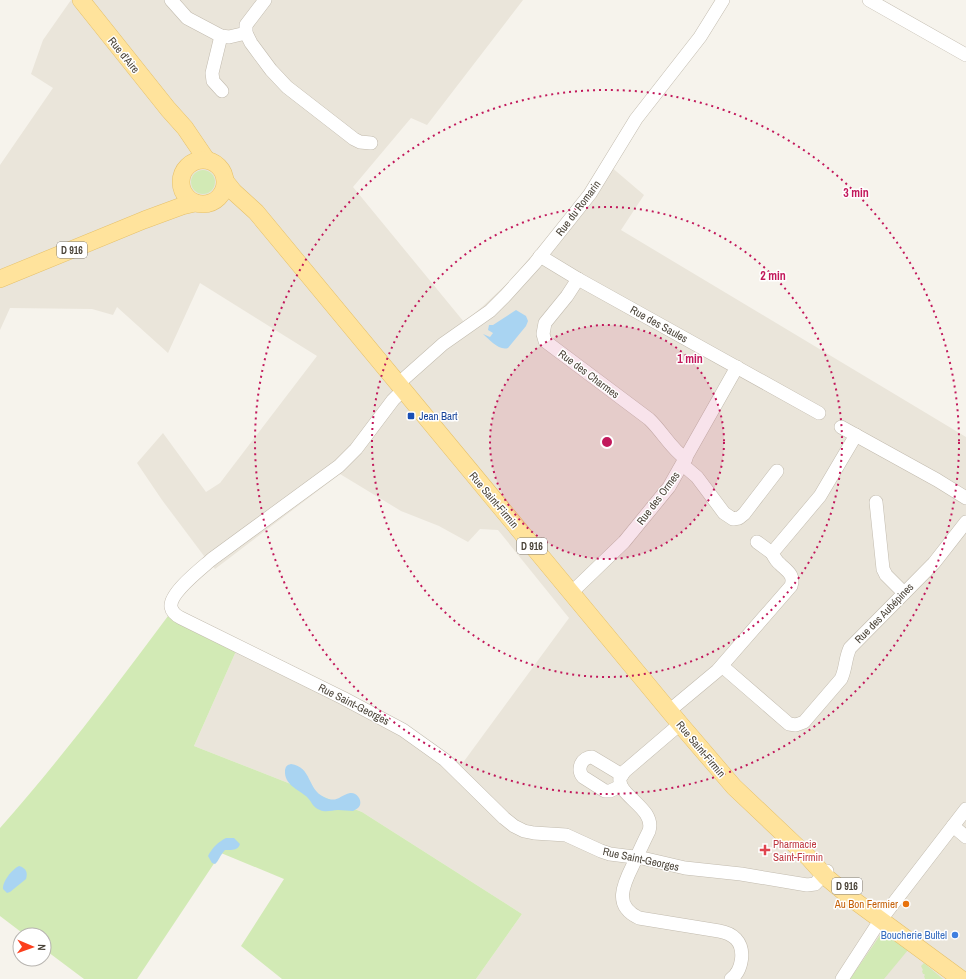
<svg xmlns="http://www.w3.org/2000/svg" width="966" height="979" viewBox="0 0 966 979" font-family="'Archivo Narrow',sans-serif">
  <style>
    .residential { fill: #eae5da }
    .green { fill: #d2eab5 }
    .water { fill: #a9d4f2 }
    .lines { fill: none; stroke-linecap: round; stroke-linejoin: round }
    .minor-casing { stroke: #c2bbae; stroke-width: 14 }
    .major-casing { stroke: #e6c16a; stroke-width: 18 }
    .minor { stroke: #fff; stroke-width: 13 }
    .major { stroke: #ffe39c; stroke-width: 17 }
    .ring { fill: none; stroke: #c2185b; stroke-width: 2; stroke-dasharray: 2 4 }
    .transit-dot { fill: #1a4fb4; stroke: #fff; stroke-width: 1.5 }
    .health-dot { fill: #e0444e; stroke: #fff; stroke-width: 1.5 }
    .food-dot { fill: #e8710a; stroke: #fff; stroke-width: 1.5 }
    .shop-dot { fill: #3f7fe0; stroke: #fff; stroke-width: 1.5 }
    .labels { text-anchor: middle; dominant-baseline: central; stroke-width: 3; stroke-linejoin: round; paint-order: stroke }
    .shield { fill: #fff; stroke: #817c74; stroke-width: 1 }
    .shield-label { font-size: 10px; font-weight: bold; fill: #4b4439 }
    .street-label { font-size: 11px; fill: #4b4439; stroke: #fff }
    .transit-label { font-size: 11px; fill: #164399; stroke: #fff; text-anchor: start }
    .health-label { font-size: 11px; fill: #be3a42; stroke: #fff; text-anchor: start }
    .food-label { font-size: 11px; fill: #c56008; stroke: #fff; text-anchor: end }
    .shop-label { font-size: 11px; fill: #366cbe; stroke: #fff; text-anchor: end }
    .centre { fill: #c2185b; stroke: #fff; stroke-width: 2 }
    .ring-label { font-size: 12px; text-anchor: middle; font-weight: bold; fill: #c2185b; stroke: #fff; stroke-width: 3; stroke-linejoin: round; paint-order: stroke }
  </style>
  <rect width="100%" height="100%" fill="#f6f3ec"/>
  <path class="residential" d="M 71,0 L 523,0 L 427,125 L 411,118 L 353,187 L 464,322 L 482,307 L 512,279 L 577,201 L 603,160 L 644,195 L 621,230 L 966,437 L 966,979 L 476,979 L 522,914 L 362,812 L 194,746 L 237,649 L 400,722 L 433,743 L 462,764 L 569,618 L 498,530 L 480,529 L 468,542 L 439,526 L 401,511 L 340,474 L 215,569 L 204,556 L 162,500 L 137,463 L 163,433 L 206,492 L 220,483 L 317,356 L 200,283 L 168,353 L 117,307 L 113,315 L 92,309 L 10,308 L 0,330 L 0,165 L 53,88 L 31,74 L 43,40 Z"/>
  <g class="green">
    <circle cx="203" cy="182" r="12"/>
    <path d="M 168,616 L 237,649 L 194,746 L 362,812 L 522,914 L 476,979 L 282,979 L 241,946 L 284,879 L 221,853 L 137,979 L 84,979 L 44,949 L 44,935 L 25,935 L 0,916 L 0,828 C 60,760 114,689 168,616 Z"/>
    <path d="M 883,931 L 908,950 L 884,979 L 850,979 Z"/>
    <path d="M 924,963 L 943,979 L 925,979 L 924,976 L 925,975 L 924,974 L 923,974 L 922,971 L 923,970 L 921,966 Z"/>
  </g>
  <g class="water">
    <path d="M 516,310 L 526,316 L 528,321 L 526,326 L 508,348 C 499,351 490,340 483,334 L 490,337 L 493,333 L 488,330 L 489,325 L 493,325 Z"/>
    <path d="M 291,764 C 312,767 307,789 324,797 C 337,804 340,795 350,793 C 356,792 362,799 360,805 C 359,808 356,809 353,811 C 348,811 343,810 338,810 C 332,810 326,813 320,810 C 313,808 312,802 307,797 C 298,789 284,785 285,770 C 286,766 287,765 291,764 Z"/>
    <path d="M 226,838 L 234,838 L 240,844 C 238,851 231,850 225,850 C 220,855 219,861 215,864 L 212,863 L 208,856 C 212,848 218,842 226,838 Z"/>
    <path d="M 19,866 C 26,868 28,872 26,879 L 10,892 L 7,893 L 3,889 C 2,882 12,869 19,866 Z"/>
  </g>
  <g class="lines">
    <g class="minor-casing">
      <g id="minor">
        <path d="M 171,0 L 187,18 L 221,36 L 229,37 L 246,33"/>
        <path d="M 265,0 L 246,25 L 246,33 L 251,43 L 271,70 L 287,87 L 354,139 L 360,142 L 371,143"/>
        <path d="M 869,0 L 966,55"/>
        <path d="M 221,36 L 212,73 L 213,81 L 222,91"/>
        <path d="M 540,256 L 578,279 L 819,413"/>
        <path d="M 578,279 L 567,296 L 545,323 L 543,334 L 545,341 L 649,419 C 662,431 671,449 686,459"/>
        <path d="M 398,384 L 443,344 L 490,311 L 506,295 L 535,263 L 590,194 L 636,119 L 700,37 L 723,0"/>
        <path d="M 403,390 L 393,400 L 356,449 L 339,466 L 212,559 C 202,568 169,593 171,607 C 172,612 177,616 181,618 L 343,698 L 403,730 L 445,760 L 504,818 L 514,826 L 524,831 L 534,833 L 566,835 L 601,851 L 610,854 L 642,858 L 685,868 L 741,874 L 807,885 L 815,884 L 827,871"/>
        <path d="M 841,427 L 937,480 L 966,498"/>
        <path d="M 683,465 L 697,477 L 724,513 L 733,519 L 739,518 L 744,514 L 777,471"/>
        <path d="M 876,502 L 883,569 L 886,575 L 904,593"/>
        <path d="M 757,542 L 772,553"/>
        <path d="M 571,593 L 624,542 L 669,487 L 737,367"/>
        <path d="M 722,666 L 789,724 L 796,725 L 804,722 L 841,679 C 846,669 845,658 850,648 L 934,563 L 966,522"/>
        <path d="M 669,711 L 717,671 L 791,586 C 795,575 787,571 780,564 C 776,561 774,557 772,553 L 820,496 L 856,435"/>
        <path d="M 680,724 L 625,771 L 620,778 C 617,796 656,808 649,831 C 643,843 638,854 633,865 C 623,885 613,906 639,918 L 719,931 C 725,932 731,934 736,939 C 746,950 742,971 731,979"/>
        <path d="M 621,786 L 610,791 L 605,791 L 583,777 C 576,769 582,757 592,757 L 622,775"/>
        <path d="M 953,826 L 966,837"/>
        <path d="M 842,979 L 879,922 L 966,809"/>
      </g>
    </g>
    <g class="major-casing">
      <g id="major">
        <path d="M 81,0 L 168,109 L 185,128 L 206,159"/>
        <circle cx="203" cy="182" r="22"/>
        <path d="M 226,182 L 234,192 L 256,212 L 680,724 L 734,787 L 809,858 L 826,877 L 855,901 L 961,979"/>
        <path d="M 0,279 L 144,220 L 182,206 L 195,203"/>
      </g>
    </g>
    <use href="#minor" class="minor"/>
    <use href="#major" class="major"/>
  </g>
  <circle cx="607" cy="442" r="117" fill="#c2185b" fill-opacity=".12"/>
  <g class="ring">
    <circle cx="607" cy="442" r="117"/>
    <circle cx="607" cy="442" r="235"/>
    <circle cx="607" cy="442" r="352"/>
  </g>
  <rect class="transit-dot" x="407" y="412" width="8" height="8" rx="2"/>
  <path class="health-dot" d="M763 844h4v4h4v4h-4v4h-4v-4h-4v-4h4z"/>
  <circle class="food-dot" cx="906" cy="904" r="4"/>
  <circle class="shop-dot" cx="955" cy="935" r="4"/>
  <g class="labels">
    <g class="shield">
      <rect x="57" y="242" width="30" height="16" rx="3"/>
      <rect x="517" y="538" width="30" height="16" rx="3"/>
      <rect x="832" y="878" width="30" height="16" rx="3"/>
    </g>
    <g class="shield-label">
      <text x="72" y="250">D 916</text>
      <text x="532" y="546">D 916</text>
      <text x="847" y="886">D 916</text>
    </g>
    <g class="street-label">
      <text transform="translate(124 55) rotate(51)">Rue d'Aire</text>
      <text transform="translate(578 208) rotate(-53)">Rue du Romarin</text>
      <text transform="translate(659 324) rotate(29)">Rue des Saules</text>
      <text transform="translate(589 374) rotate(37)">Rue des Charmes</text>
      <text transform="translate(658 498) rotate(-53)">Rue des Ormes</text>
      <text transform="translate(494 500) rotate(50)">Rue Saint-Firmin</text>
      <text transform="translate(884 613) rotate(-46)">Rue des Aubépines</text>
      <text transform="translate(354 704) rotate(27)">Rue Saint-Georges</text>
      <text transform="translate(701 749) rotate(50)">Rue Saint-Firmin</text>
      <text transform="translate(641 859) rotate(12)">Rue Saint-Georges</text>
    </g>
    <g class="transit-label">
      <text x="419" y="416">Jean Bart</text>
    </g>
    <g class="health-label">
      <text x="773" y="844">Pharmacie<tspan x="773" dy="13">Saint-Firmin</tspan></text>
    </g>
    <g class="food-label">
      <text x="898" y="904">Au Bon Fermier</text>
    </g>
    <g class="shop-label">
      <text x="947" y="935">Boucherie Bultel</text>
    </g>
  </g>
  <circle cx="607" cy="442" r="6" class="centre"/>
  <g class="ring-label">
    <text x="856" y="197">3 min</text>
    <text x="773" y="280">2 min</text>
    <text x="690" y="363">1 min</text>
  </g>
  <g transform="translate(32 947) rotate(92)"><circle r="19" fill="#ffffff" stroke="#b7b4b0"/>
  <path d="M0-3L7 15L0 10L-7 15Z" fill="#fc3f1d"/>
  <text y="-6" font-size="11" font-weight="bold" text-anchor="middle" fill="#4b4439">N</text>
  </g>
</svg>
